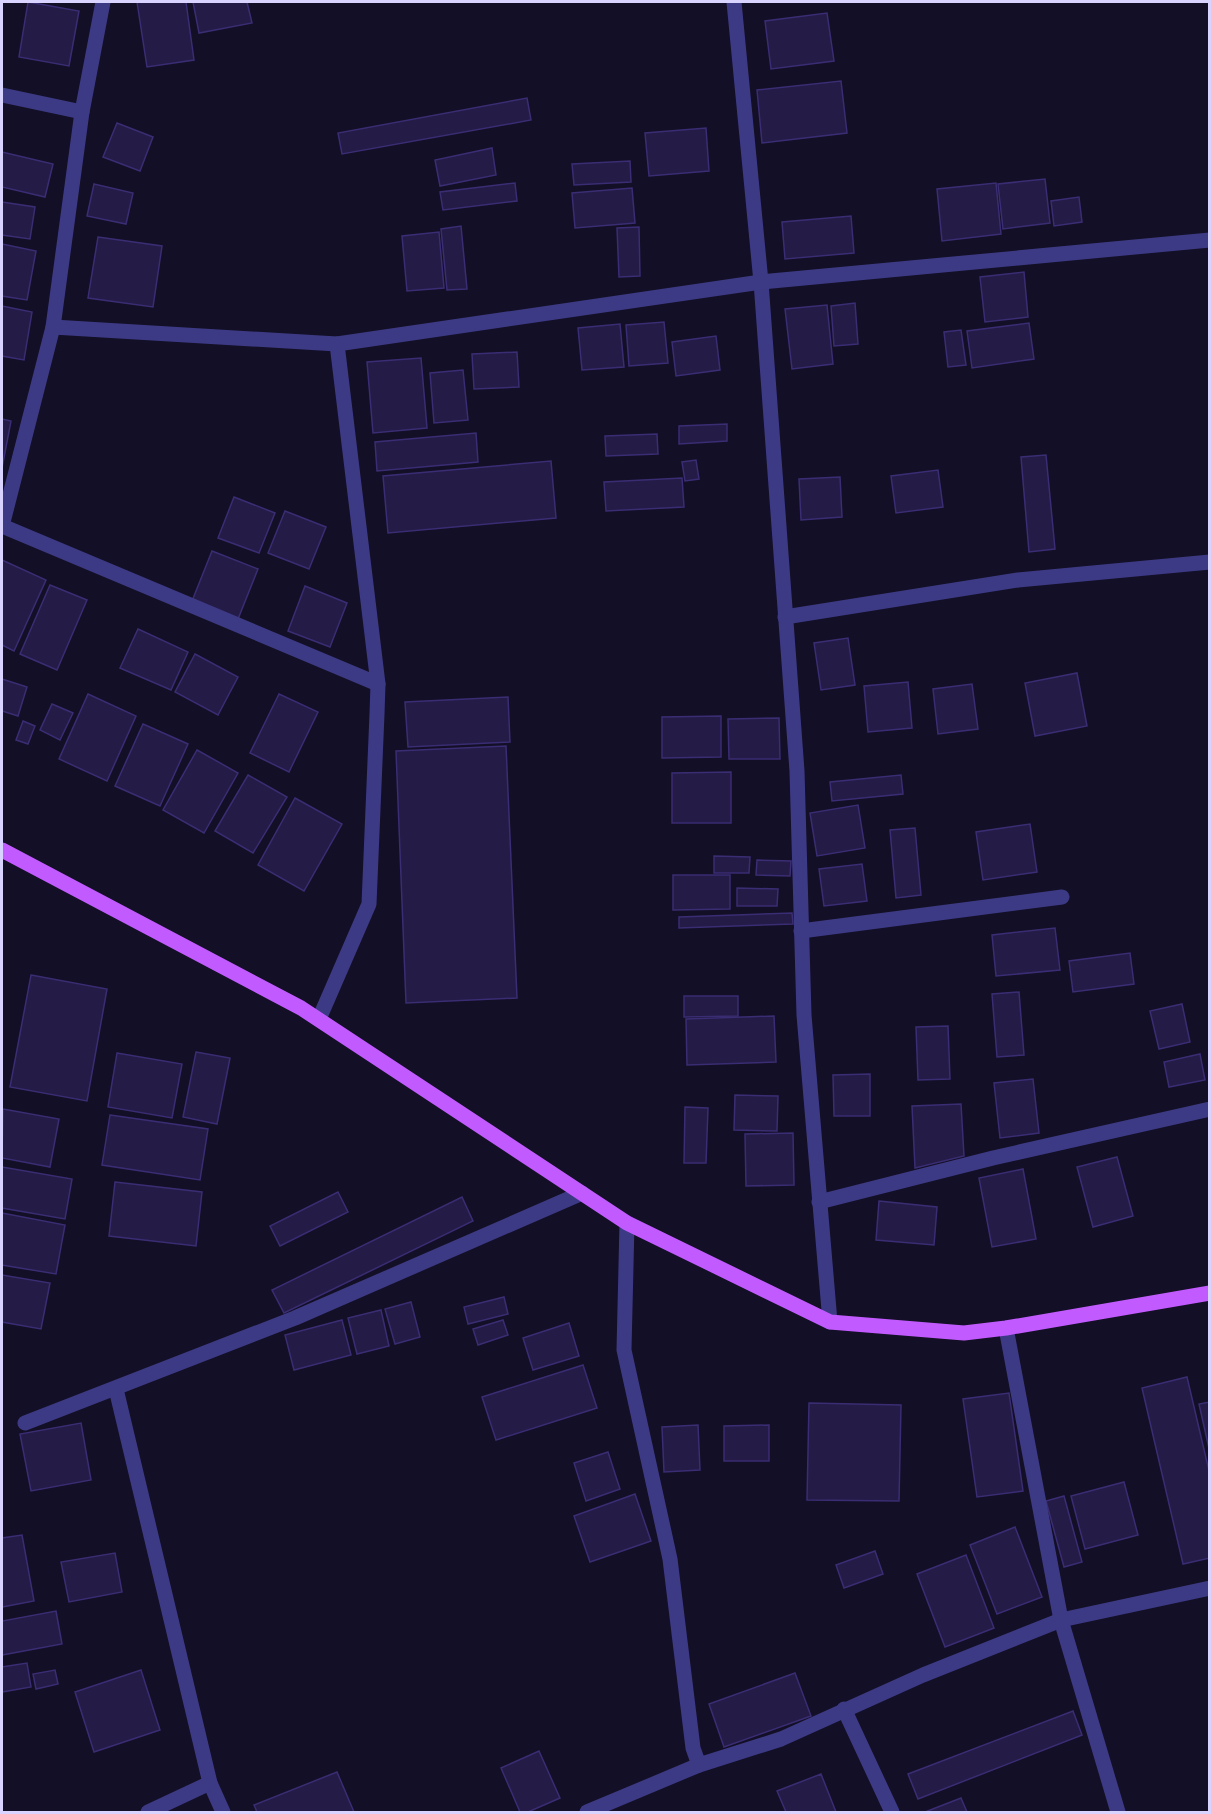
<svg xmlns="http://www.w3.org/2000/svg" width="1211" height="1814" viewBox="0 0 1211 1814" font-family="'PT Sans Narrow',sans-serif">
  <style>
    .building { fill: #241b47; stroke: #3b2d73; stroke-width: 1.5 }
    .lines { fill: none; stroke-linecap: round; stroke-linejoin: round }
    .minor { stroke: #3d3a85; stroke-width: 15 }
    .major { stroke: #c25bff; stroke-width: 15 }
  </style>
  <rect width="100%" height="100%" fill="#130f26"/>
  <g class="building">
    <path d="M 28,2 L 79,11 L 69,66 L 19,57 Z"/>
    <path d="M 137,2 L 186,2 L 194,60 L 147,67 Z"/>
    <path d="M 193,2 L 247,2 L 252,23 L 199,33 Z"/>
    <path d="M 827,13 L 834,61 L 771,69 L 765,21 Z"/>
    <path d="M 841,81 L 847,133 L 762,143 L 757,90 Z"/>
    <path d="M 527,98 L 531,120 L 342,154 L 338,133 Z"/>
    <path d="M 117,123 L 153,137 L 140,171 L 103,157 Z"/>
    <path d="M 706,128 L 709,171 L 649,176 L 645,133 Z"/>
    <path d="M 492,148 L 496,175 L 440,186 L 435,160 Z"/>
    <path d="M 2,152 L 53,164 L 45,197 L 2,187 Z"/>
    <path d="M 630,161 L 631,182 L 574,185 L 572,164 Z"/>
    <path d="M 1045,179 L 1050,223 L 1003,229 L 998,184 Z"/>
    <path d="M 515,183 L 517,201 L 443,210 L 440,192 Z"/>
    <path d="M 996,183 L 1001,234 L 942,241 L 937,189 Z"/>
    <path d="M 94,184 L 133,193 L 126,224 L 87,216 Z"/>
    <path d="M 632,188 L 635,223 L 575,228 L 572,193 Z"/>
    <path d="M 1079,197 L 1082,222 L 1054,226 L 1051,201 Z"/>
    <path d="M 2,202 L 35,207 L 30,239 L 2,235 Z"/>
    <path d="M 851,216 L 854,253 L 785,259 L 782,222 Z"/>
    <path d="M 461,226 L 467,289 L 447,290 L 441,229 Z"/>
    <path d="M 639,227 L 640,276 L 619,277 L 617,228 Z"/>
    <path d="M 439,232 L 444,288 L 407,291 L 402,236 Z"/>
    <path d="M 98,237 L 162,246 L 153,307 L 88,298 Z"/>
    <path d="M 2,244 L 36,251 L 27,300 L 2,296 Z"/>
    <path d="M 1024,272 L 1028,317 L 985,322 L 980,277 Z"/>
    <path d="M 855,303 L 858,344 L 834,346 L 831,306 Z"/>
    <path d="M 827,305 L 833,364 L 792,369 L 785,309 Z"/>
    <path d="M 2,306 L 32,312 L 24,360 L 2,356 Z"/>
    <path d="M 664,322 L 668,363 L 629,366 L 626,325 Z"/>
    <path d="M 1029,323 L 1034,359 L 972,368 L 967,331 Z"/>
    <path d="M 620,324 L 624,367 L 582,370 L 578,328 Z"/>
    <path d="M 961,330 L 966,365 L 948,367 L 944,332 Z"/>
    <path d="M 716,336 L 720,370 L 676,376 L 672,342 Z"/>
    <path d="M 517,352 L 519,387 L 474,389 L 472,354 Z"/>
    <path d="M 421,358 L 427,428 L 373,433 L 367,362 Z"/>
    <path d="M 463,370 L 468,420 L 434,423 L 430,373 Z"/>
    <path d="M 2,419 L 11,421 L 2,468 Z"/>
    <path d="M 727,424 L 727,441 L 679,444 L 679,426 Z"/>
    <path d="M 476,433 L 478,462 L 377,471 L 375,442 Z"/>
    <path d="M 657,434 L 658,454 L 606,456 L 605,436 Z"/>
    <path d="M 1046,455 L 1055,549 L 1029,552 L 1021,457 Z"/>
    <path d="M 696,460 L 699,479 L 685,481 L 682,462 Z"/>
    <path d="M 551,461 L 556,518 L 388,533 L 383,476 Z"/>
    <path d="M 938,470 L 943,507 L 896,513 L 891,476 Z"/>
    <path d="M 840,477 L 842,517 L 801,520 L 799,479 Z"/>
    <path d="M 682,478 L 684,507 L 606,511 L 604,482 Z"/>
    <path d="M 234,497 L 275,513 L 259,553 L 218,538 Z"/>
    <path d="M 285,511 L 326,527 L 309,569 L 268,553 Z"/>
    <path d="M 212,551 L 258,569 L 238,619 L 192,601 Z"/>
    <path d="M 2,560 L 46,580 L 14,651 L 2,645 Z"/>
    <path d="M 50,585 L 87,600 L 57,670 L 20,654 Z"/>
    <path d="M 305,586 L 347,603 L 330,647 L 288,631 Z"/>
    <path d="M 138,629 L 188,652 L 171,690 L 120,668 Z"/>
    <path d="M 848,638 L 855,685 L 821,690 L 814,643 Z"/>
    <path d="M 195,654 L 238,677 L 218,715 L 175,692 Z"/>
    <path d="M 1077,673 L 1087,726 L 1035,736 L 1025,683 Z"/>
    <path d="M 2,679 L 27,687 L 18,716 L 2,711 Z"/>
    <path d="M 908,682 L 912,728 L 868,732 L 864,686 Z"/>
    <path d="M 972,684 L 978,729 L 938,734 L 933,689 Z"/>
    <path d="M 88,694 L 136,716 L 107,781 L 59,759 Z"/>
    <path d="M 279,694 L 318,712 L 289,772 L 250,753 Z"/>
    <path d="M 508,697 L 510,742 L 408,747 L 405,702 Z"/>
    <path d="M 52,704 L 73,713 L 60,740 L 40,730 Z"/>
    <path d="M 721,716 L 721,757 L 662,758 L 662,717 Z"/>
    <path d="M 779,718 L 780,759 L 729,759 L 728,719 Z"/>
    <path d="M 23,721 L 35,726 L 28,744 L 16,740 Z"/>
    <path d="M 143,724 L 188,744 L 160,806 L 115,786 Z"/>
    <path d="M 506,746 L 517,998 L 406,1003 L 396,751 Z"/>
    <path d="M 197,750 L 238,773 L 204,833 L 163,810 Z"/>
    <path d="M 731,772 L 731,823 L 672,823 L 672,773 Z"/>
    <path d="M 248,775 L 287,797 L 253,853 L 215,831 Z"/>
    <path d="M 901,775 L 903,794 L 832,801 L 830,782 Z"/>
    <path d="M 295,798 L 342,824 L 304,891 L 258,865 Z"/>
    <path d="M 858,805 L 865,848 L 817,856 L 810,813 Z"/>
    <path d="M 1030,824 L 1037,872 L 983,880 L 976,832 Z"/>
    <path d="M 915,828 L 921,895 L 896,898 L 890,830 Z"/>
    <path d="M 714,856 L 750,857 L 749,873 L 714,873 Z"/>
    <path d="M 757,860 L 791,861 L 790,876 L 756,875 Z"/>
    <path d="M 862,864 L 867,901 L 824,906 L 819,869 Z"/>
    <path d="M 673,875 L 730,875 L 730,909 L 673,910 Z"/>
    <path d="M 737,888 L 778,889 L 777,906 L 737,906 Z"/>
    <path d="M 792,913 L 793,924 L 679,928 L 679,917 Z"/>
    <path d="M 1055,928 L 1060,970 L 996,976 L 992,935 Z"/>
    <path d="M 1130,953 L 1134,984 L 1073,992 L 1069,961 Z"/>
    <path d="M 31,975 L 107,989 L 87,1101 L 10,1087 Z"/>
    <path d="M 1019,992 L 1024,1055 L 997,1057 L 992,994 Z"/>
    <path d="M 684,996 L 738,996 L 738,1016 L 684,1017 Z"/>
    <path d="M 1182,1004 L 1190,1042 L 1159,1049 L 1150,1011 Z"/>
    <path d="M 774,1016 L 776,1062 L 687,1065 L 686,1019 Z"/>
    <path d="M 948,1026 L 950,1079 L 918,1080 L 916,1027 Z"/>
    <path d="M 196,1052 L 230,1058 L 217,1124 L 183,1117 Z"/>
    <path d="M 117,1053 L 182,1064 L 172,1118 L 108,1107 Z"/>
    <path d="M 1200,1054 L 1205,1080 L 1169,1087 L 1164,1062 Z"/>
    <path d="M 870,1074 L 870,1116 L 834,1116 L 833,1075 Z"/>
    <path d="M 1033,1079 L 1039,1133 L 1000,1138 L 994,1083 Z"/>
    <path d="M 735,1095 L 778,1096 L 777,1131 L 734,1130 Z"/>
    <path d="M 961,1104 L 964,1156 L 915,1168 L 912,1106 Z"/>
    <path d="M 685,1107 L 708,1108 L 706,1163 L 684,1163 Z"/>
    <path d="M 3,1109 L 59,1119 L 50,1167 L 2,1158 Z"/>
    <path d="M 110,1115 L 208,1129 L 200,1180 L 102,1165 Z"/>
    <path d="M 793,1133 L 794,1185 L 746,1186 L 745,1134 Z"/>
    <path d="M 1117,1157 L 1133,1216 L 1093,1227 L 1077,1167 Z"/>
    <path d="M 2,1167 L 72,1179 L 65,1219 L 2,1208 Z"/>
    <path d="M 1023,1169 L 1036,1239 L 992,1247 L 979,1178 Z"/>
    <path d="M 115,1182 L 202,1192 L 196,1246 L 109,1236 Z"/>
    <path d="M 338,1192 L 348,1212 L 280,1246 L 270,1226 Z"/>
    <path d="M 462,1197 L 473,1221 L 284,1313 L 272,1290 Z"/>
    <path d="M 879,1201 L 937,1207 L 934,1245 L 876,1240 Z"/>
    <path d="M 2,1213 L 65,1225 L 56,1274 L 2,1265 Z"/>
    <path d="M 2,1275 L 50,1283 L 41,1329 L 2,1322 Z"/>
    <path d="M 504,1297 L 508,1314 L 468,1324 L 464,1307 Z"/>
    <path d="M 411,1302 L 420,1337 L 395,1344 L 385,1309 Z"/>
    <path d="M 381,1310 L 389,1346 L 357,1354 L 348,1318 Z"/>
    <path d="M 342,1320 L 351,1355 L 294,1370 L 285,1335 Z"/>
    <path d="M 503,1320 L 508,1335 L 478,1345 L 473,1329 Z"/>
    <path d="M 569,1323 L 579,1356 L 533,1370 L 523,1338 Z"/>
    <path d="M 583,1365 L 597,1408 L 496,1440 L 482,1397 Z"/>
    <path d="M 1187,1377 L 1210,1475 L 1210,1558 L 1183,1564 L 1142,1388 Z"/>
    <path d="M 1009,1393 L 1023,1491 L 977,1497 L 963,1399 Z"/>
    <path d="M 1210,1402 L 1210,1453 L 1199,1404 Z"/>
    <path d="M 809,1403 L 901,1405 L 899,1501 L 807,1500 Z"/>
    <path d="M 81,1423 L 91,1480 L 31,1491 L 20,1434 Z"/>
    <path d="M 698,1425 L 700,1470 L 664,1472 L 662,1427 Z"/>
    <path d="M 769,1425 L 769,1461 L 724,1461 L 724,1426 Z"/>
    <path d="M 608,1452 L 620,1489 L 586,1501 L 574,1463 Z"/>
    <path d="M 1124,1482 L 1138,1535 L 1085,1549 L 1071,1496 Z"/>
    <path d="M 635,1494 L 651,1541 L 590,1562 L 574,1516 Z"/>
    <path d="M 1064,1496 L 1082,1562 L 1064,1567 L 1046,1501 Z"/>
    <path d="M 1015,1527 L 1042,1597 L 997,1614 L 970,1545 Z"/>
    <path d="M 22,1535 L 34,1601 L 2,1607 L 2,1538 Z"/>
    <path d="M 875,1551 L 883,1574 L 844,1588 L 836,1565 Z"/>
    <path d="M 115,1553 L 122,1592 L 69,1602 L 61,1562 Z"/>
    <path d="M 966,1555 L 994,1628 L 945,1647 L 917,1574 Z"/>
    <path d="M 56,1611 L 62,1644 L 2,1655 L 2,1621 Z"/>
    <path d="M 27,1663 L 31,1687 L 2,1692 L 2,1667 Z"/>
    <path d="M 55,1670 L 58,1684 L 36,1689 L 33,1674 Z"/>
    <path d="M 141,1670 L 160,1730 L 94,1752 L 75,1692 Z"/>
    <path d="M 795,1673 L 811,1716 L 724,1747 L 709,1704 Z"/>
    <path d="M 1073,1711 L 1082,1735 L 918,1799 L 908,1774 Z"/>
    <path d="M 539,1751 L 560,1798 L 528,1812 L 520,1812 L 501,1768 Z"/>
    <path d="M 337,1772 L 354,1812 L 257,1812 L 254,1805 Z"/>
    <path d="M 821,1774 L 836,1812 L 786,1812 L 777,1791 Z"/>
    <path d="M 961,1798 L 967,1812 L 925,1812 Z"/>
  </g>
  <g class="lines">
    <g class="minor">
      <path d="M 734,2 L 761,282 L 797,771 L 804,1015 L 830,1322"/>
      <path d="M 2,95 L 82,112"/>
      <path d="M 53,327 L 337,344 L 761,282 L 1210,240"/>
      <path d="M 2,526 L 53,327 L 82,112 L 103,2"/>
      <path d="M 2,526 L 378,684"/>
      <path d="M 785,617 L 1018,580 L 1210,562"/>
      <path d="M 801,931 L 1062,897"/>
      <path d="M 319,1019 L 369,904 L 377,714 L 378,684 L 337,344"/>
      <path d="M 819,1202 L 993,1158 L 1210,1109"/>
      <path d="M 627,1223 L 624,1350 L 670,1559 L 693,1748 L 699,1765 L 781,1739 L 923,1675 L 1061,1620 L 1210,1588"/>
      <path d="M 1006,1328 L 1061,1620 L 1118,1812"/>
      <path d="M 116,1389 L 210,1783 L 223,1812"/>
      <path d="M 25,1423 L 295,1318 L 582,1193"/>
      <path d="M 844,1709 L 892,1812"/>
      <path d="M 148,1812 L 210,1783"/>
      <path d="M 587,1812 L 699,1765"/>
    </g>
    <path class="major" d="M 2,850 L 301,1008 L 627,1223 L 830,1322 L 964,1333 L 1006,1328 L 1210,1293"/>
  </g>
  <rect width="1211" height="1814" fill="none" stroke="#d9d4ff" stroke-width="6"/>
</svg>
